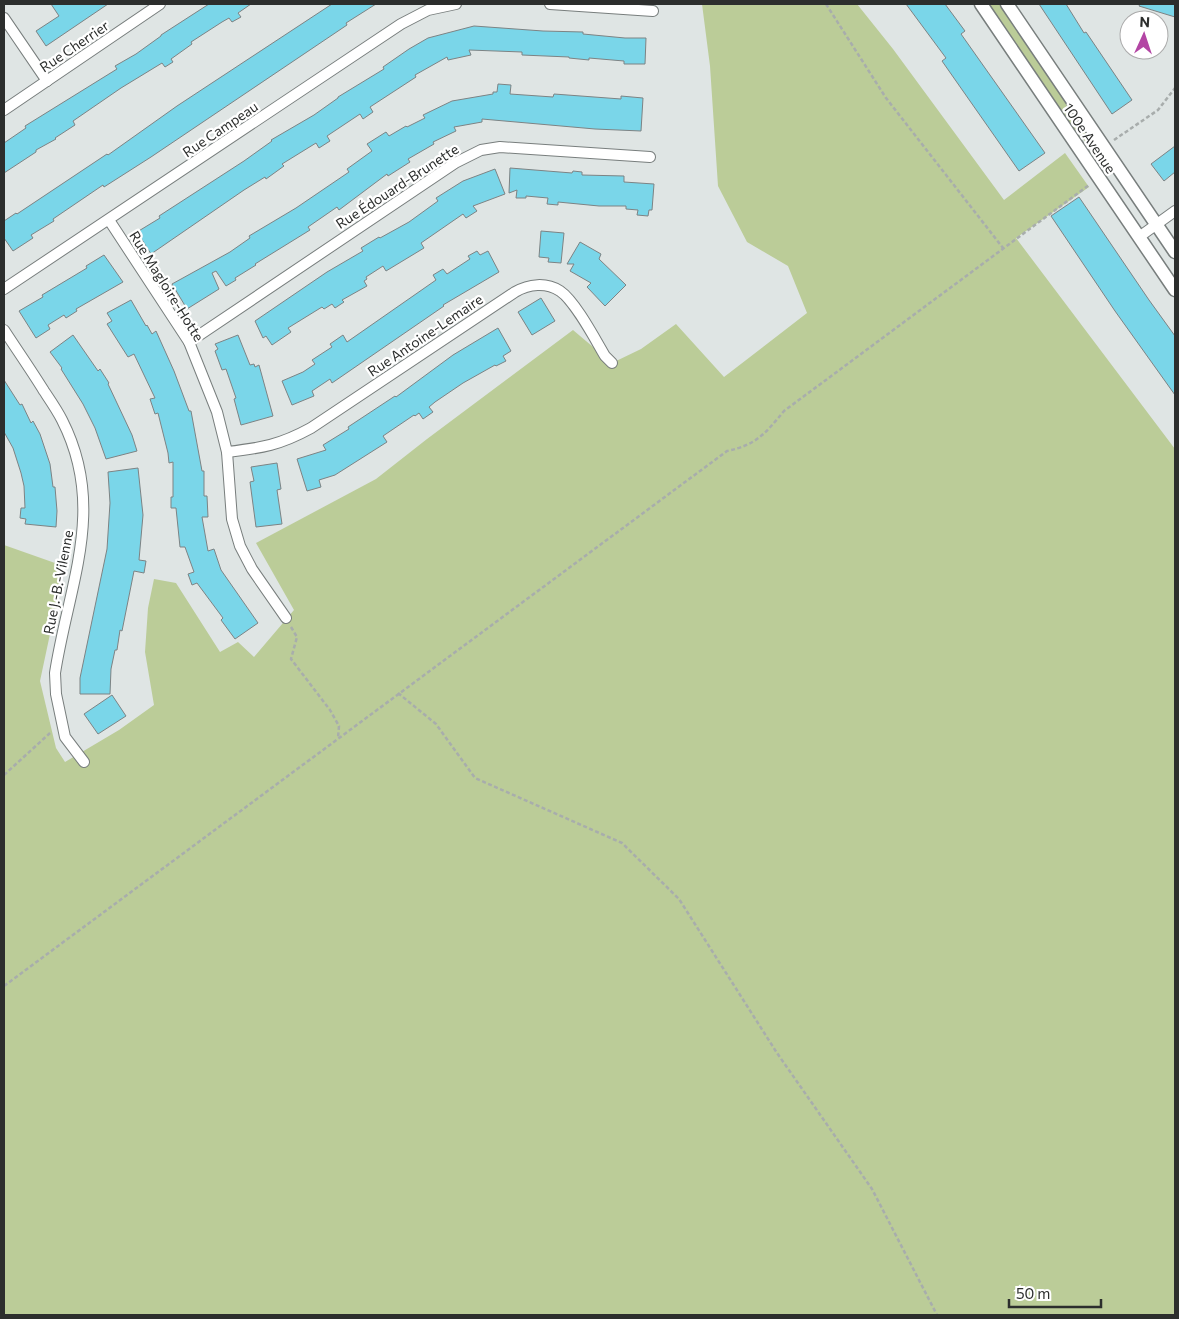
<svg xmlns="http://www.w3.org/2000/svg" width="1179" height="1319" viewBox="0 0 1179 1319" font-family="Commissioner,sans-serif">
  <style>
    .green { fill: #bbcc98 }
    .building { fill: #7ad6e9; stroke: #7d8384 }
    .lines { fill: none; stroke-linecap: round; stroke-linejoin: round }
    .minor-casing { stroke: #787e7d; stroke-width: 12 }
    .tertiary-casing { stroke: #787e7d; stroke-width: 15 }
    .path { stroke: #a8adac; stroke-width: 2.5; stroke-dasharray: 4 2.5; stroke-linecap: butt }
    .minor { stroke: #fff; stroke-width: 10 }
    .tertiary { stroke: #fff; stroke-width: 12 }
    .labels { text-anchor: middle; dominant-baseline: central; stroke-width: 4.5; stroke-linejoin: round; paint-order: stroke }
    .street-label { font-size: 14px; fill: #2c2e2d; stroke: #fff }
  </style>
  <rect width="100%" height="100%" fill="#dfe5e4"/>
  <g class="green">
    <path d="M 702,4 L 857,4 L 893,49 L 1004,200 L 1065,153 L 1089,187 L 1016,238 L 1175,449 L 1175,1315 L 4,1315 L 4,545 L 55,563 L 60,587 L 40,681 L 56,748 L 65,762 L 119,730 L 154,705 L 145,652 L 148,608 L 154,579 L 176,583 L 220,652 L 238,642 L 254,657 L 294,610 L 256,543 L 376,479 L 427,439 L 573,330 L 612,363 L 641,349 L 676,324 L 724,377 L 807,313 L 788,266 L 747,242 L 718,186 L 710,66 Z"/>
    <path d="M 988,4 L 999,4 L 1109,165 L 1107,166 L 1068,122 Z"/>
  </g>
  <g class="building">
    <path d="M 51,4 L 108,4 L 46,46 L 36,31 L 59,16 Z"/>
    <path d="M 209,4 L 251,4 L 238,13 L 241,17 L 232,22 L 229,18 L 222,22 L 191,42 L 192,44 L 171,59 L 173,62 L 165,67 L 162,63 L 121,88 L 73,121 L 75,125 L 55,138 L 56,139 L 36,150 L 36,152 L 4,173 L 4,143 L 26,128 L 25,126 L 117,69 L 115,66 L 136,54 L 161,36 L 161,35 Z"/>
    <path d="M 332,4 L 376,4 L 346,23 L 347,25 L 151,157 L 104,187 L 103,185 L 53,219 L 54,221 L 31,235 L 33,238 L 13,251 L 4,238 L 4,221 L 16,213 L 17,214 L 107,154 L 108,155 L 177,106 Z"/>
    <path d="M 906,4 L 945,4 L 965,31 L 961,34 L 1045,153 L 1019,171 L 942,61 L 946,58 Z"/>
    <path d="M 1039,4 L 1066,4 L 1084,33 L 1086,32 L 1132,100 L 1112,114 Z"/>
    <path d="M 1140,4 L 1175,4 L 1175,17 L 1139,6 Z"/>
    <path d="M 474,26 L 543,31 L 583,32 L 583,34 L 625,38 L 646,38 L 645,64 L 624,64 L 624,61 L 589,58 L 589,60 L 569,58 L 569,57 L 522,55 L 522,52 L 469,50 L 471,55 L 448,60 L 447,57 L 415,75 L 416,77 L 370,107 L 373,112 L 363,119 L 360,114 L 327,136 L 330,141 L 319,148 L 316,143 L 282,164 L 284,166 L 266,179 L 265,177 L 244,190 L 151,254 L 137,232 L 160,218 L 159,216 L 244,161 L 272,141 L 271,140 L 314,115 L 338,98 L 338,97 L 384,69 L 383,67 L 409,49 L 428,38 Z"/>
    <path d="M 498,84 L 511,85 L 510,94 L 553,97 L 554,94 L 621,99 L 621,96 L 643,98 L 641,131 L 595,129 L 482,119 L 482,122 L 454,127 L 456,131 L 433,142 L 434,144 L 408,159 L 410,162 L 388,176 L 387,174 L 339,210 L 337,207 L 308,227 L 310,230 L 255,264 L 256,265 L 235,278 L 236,280 L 226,286 L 216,271 L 212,273 L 219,289 L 187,309 L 172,284 L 230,252 L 250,238 L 249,236 L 296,208 L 349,172 L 347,169 L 372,151 L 367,144 L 386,132 L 389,136 L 406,126 L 407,127 L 425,118 L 423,115 L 452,101 L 493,94 L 493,92 L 497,92 Z"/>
    <path d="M 1175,146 L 1175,172 L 1164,181 L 1151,164 Z"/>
    <path d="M 510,168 L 572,173 L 573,171 L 582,172 L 582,175 L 624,176 L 624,182 L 654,184 L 652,210 L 649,210 L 648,216 L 637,215 L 638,210 L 626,209 L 626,206 L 599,206 L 558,202 L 558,205 L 547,204 L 548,198 L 526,196 L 526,198 L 516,198 L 517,190 L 509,193 Z"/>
    <path d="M 495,169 L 505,194 L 473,206 L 477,211 L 466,218 L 463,214 L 421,243 L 424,248 L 386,271 L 383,266 L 366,277 L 367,279 L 364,281 L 367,286 L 342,300 L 344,302 L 335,308 L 332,304 L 324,309 L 322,307 L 288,328 L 291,332 L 272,345 L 266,336 L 263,338 L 255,321 L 327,272 L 363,251 L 361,248 L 379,237 L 380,238 L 409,222 L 438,201 L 436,198 L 463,181 Z"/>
    <path d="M 1079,197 L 1149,300 L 1175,336 L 1175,395 L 1115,311 L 1051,216 Z"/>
    <path d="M 541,231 L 564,233 L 561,263 L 548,262 L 549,258 L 539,257 Z"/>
    <path d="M 580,242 L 601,254 L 599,259 L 626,285 L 605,306 L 587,287 L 591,283 L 570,271 L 574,264 L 567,264 Z"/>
    <path d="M 477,251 L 480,255 L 488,251 L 499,272 L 443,305 L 444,306 L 332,383 L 330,379 L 312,391 L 314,396 L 292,405 L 282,381 L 303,372 L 315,364 L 312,360 L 332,347 L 330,344 L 343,335 L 347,342 L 436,280 L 433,275 L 443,269 L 447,274 L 470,259 L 468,256 Z"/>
    <path d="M 104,255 L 123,282 L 76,309 L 77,311 L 66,318 L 64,315 L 48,325 L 50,329 L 36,338 L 19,311 L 43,297 L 42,295 L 87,268 L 86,266 Z"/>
    <path d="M 541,298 L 555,321 L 532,335 L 518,312 Z"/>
    <path d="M 131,300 L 146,326 L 147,325 L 152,334 L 156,331 L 174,371 L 189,411 L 191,411 L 202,471 L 204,471 L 204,496 L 207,496 L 208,517 L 202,517 L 208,551 L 214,549 L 221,570 L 258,623 L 235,639 L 221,620 L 223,618 L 197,583 L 192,585 L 188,574 L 194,572 L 185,547 L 180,547 L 176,508 L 171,508 L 171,497 L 173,497 L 173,462 L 169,463 L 168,453 L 158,413 L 155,414 L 150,399 L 155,398 L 134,354 L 128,357 L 107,324 L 112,321 L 107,313 Z"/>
    <path d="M 498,328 L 511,351 L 503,356 L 506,361 L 496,366 L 495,365 L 463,383 L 435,402 L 429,407 L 433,412 L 423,419 L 419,413 L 415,416 L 414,415 L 383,436 L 387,442 L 335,475 L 319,480 L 321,487 L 307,491 L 297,459 L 326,450 L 323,445 L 349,429 L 348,427 L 395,396 L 396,397 L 453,355 Z"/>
    <path d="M 73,335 L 98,371 L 100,369 L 109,383 L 108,384 L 132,435 L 137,451 L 106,459 L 95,428 L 83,404 L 61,369 L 62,368 L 50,352 Z"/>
    <path d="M 238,335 L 250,365 L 254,364 L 255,367 L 259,365 L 273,416 L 241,425 L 234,399 L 236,398 L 226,369 L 222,370 L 215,351 L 218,349 L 215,344 Z"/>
    <path d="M 4,380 L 20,405 L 22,404 L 31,423 L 33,421 L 40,434 L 50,464 L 53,487 L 55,487 L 57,511 L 56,527 L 25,524 L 26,519 L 20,518 L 21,508 L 25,508 L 24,486 L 21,473 L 13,448 L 4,432 Z"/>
    <path d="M 277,463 L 281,489 L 277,490 L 282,524 L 256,527 L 250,482 L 254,481 L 251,467 Z"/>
    <path d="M 138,468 L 143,515 L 139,560 L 146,561 L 144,573 L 134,571 L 122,631 L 120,630 L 117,650 L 115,650 L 111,669 L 110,694 L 80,694 L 80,678 L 107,549 L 110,503 L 108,472 Z"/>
    <path d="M 112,695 L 126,716 L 98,734 L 84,714 Z"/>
  </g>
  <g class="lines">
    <g class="minor-casing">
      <g id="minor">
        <path d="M 550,4 L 653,11"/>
        <path d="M 4,18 L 47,81"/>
        <path d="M 4,110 L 160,4"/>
        <path d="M 109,220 L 189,342 L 217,412 L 227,452 L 232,519 L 240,546 L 252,569 L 286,618"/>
        <path d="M 1139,237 L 1175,211"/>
        <path d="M 4,289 L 401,24 L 428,10 L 456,4"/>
        <path d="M 4,330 C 17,350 31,370 44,391 C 50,400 57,410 62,420 C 107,508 69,583 55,673 L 56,694 L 65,737 L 84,762"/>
        <path d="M 189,342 L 455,163 L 481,150 L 500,147 L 650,157"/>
        <path d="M 227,452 C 262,448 280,445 311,428 L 515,292 C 529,284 546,282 560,291 C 575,301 595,339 605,356 L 612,363"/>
      </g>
    </g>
    <g class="tertiary-casing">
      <g id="tertiary">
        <path d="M 981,4 L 1175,290"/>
        <path d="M 1007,4 L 1175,252"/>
      </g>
    </g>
    <g class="path">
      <path d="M 826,4 L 886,98 L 1003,248"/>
      <path d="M 1114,140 L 1158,110 L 1175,88"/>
      <path d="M 291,627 L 297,637 L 291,659 L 330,710 L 339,726 L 338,738"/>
      <path d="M 398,693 L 436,724 L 475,778 L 622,843 L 679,899 L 777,1053 L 872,1189 L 937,1315"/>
      <path d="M 4,775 L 50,733"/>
      <path d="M 4,986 L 727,451 C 756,445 765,434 784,411 L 1089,185"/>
    </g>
    <use href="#minor" class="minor"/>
    <use href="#tertiary" class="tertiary"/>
  </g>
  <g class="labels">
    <g class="street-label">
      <text transform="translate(74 46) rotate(-34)">Rue Cherrier</text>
      <text transform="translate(220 129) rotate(-34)">Rue Campeau</text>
      <text transform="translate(1090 138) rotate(56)">100e Avenue</text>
      <text transform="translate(397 186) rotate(-33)">Rue Édouard-Brunette</text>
      <text transform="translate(167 286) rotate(58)">Rue Magloire-Hotte</text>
      <text transform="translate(425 335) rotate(-34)">Rue Antoine-Lemaire</text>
      <text transform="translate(58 582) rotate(-79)">Rue J.-B.-Vilenne</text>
    </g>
  </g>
  <rect width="1179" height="1319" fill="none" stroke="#2c2e2d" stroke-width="10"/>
  <g transform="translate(1144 35) rotate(3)"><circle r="24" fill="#ffffff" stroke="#ababab"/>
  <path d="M0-4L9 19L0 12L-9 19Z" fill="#b345a4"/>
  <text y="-8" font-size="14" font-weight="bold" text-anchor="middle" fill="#2c2e2d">N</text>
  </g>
  <path d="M1009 1299v8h92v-8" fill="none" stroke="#2c2e2d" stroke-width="2.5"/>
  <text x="1016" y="1299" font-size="15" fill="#2c2e2d" stroke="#ffffff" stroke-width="4" paint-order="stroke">50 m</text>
</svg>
